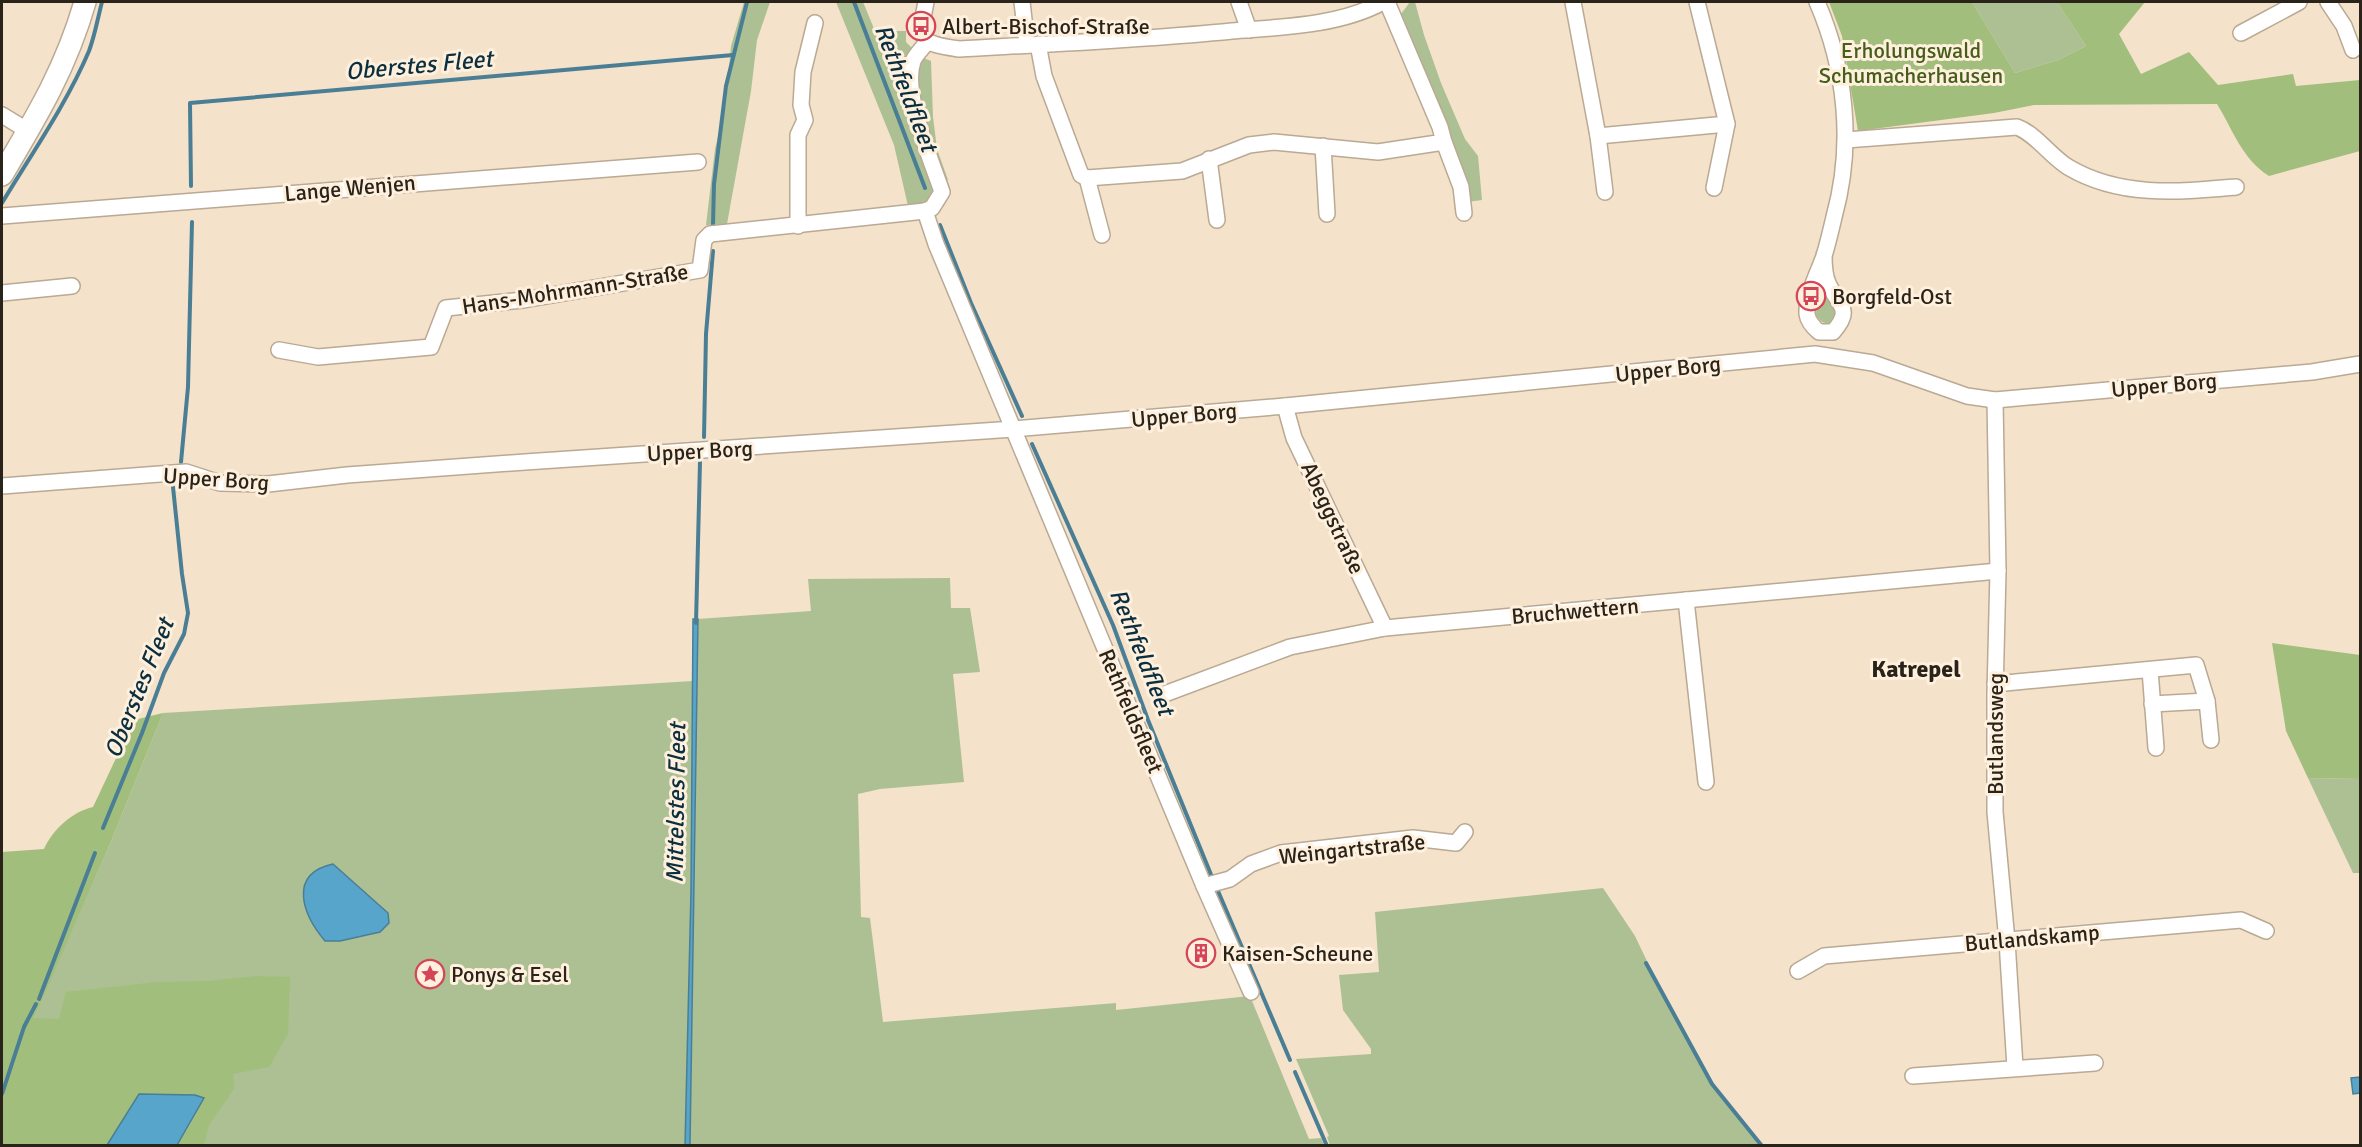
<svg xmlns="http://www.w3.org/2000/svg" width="2362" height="1147" viewBox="0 0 2362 1147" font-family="Signika,sans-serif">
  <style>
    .green { fill: #acc093 }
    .forest { fill: #a2be7c }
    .water { fill: #57a5ca; stroke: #4a7e95; stroke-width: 1.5 }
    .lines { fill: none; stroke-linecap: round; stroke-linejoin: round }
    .stream { stroke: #4a7e95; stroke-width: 4 }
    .street-casing { stroke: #baa993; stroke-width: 18 }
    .secondary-casing { stroke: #baa993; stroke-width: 24 }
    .street { stroke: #fff; stroke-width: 15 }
    .secondary { stroke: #fff; stroke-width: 21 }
    .labels { text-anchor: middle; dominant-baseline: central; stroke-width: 6; stroke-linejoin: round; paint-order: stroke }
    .poi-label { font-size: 22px; fill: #2a231a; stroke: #fef0dd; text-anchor: start }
    .park-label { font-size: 22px; fill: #455e19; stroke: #fef0dd }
    .street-label { font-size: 22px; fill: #2a231a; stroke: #fef0dd }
    .water-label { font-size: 24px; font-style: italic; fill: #0b2f3f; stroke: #fef0dd }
    .neighbourhood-label { font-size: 24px; font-weight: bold; fill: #2a231a; stroke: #fef0dd }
  </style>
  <rect width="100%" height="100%" fill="#f4e2cb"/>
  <g class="green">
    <path d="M 744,2 L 770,2 L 757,40 L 751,91 L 727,224 L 706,225 L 715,149 L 726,102 L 731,46 Z"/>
    <path d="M 836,2 L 863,2 L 875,31 L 906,31 L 906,42 L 912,48 L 935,189 L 927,205 L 908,206 L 894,145 Z"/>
    <path d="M 1410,2 L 1415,2 L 1424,35 L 1441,83 L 1465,139 L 1478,156 L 1482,200 L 1467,202 L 1398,18 Z"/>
    <path d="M 1972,2 L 2057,2 L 2086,46 L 2058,60 L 2015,73 Z"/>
    <path d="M 921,57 L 931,61 L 933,117 L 937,149 L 948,180 L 944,178 C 931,142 908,94 921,57 Z"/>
    <path d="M 1822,291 L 1827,292 L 1837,313 L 1832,322 C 1825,325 1820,322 1816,315 L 1817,297 Z"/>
    <path d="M 950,578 L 951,608 L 970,608 L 980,672 L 953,674 L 964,782 L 880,789 L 858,794 L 861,917 L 870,918 L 883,1022 L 1116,1003 L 1116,1010 L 1250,996 L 1309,1139 L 1321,1138 L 1324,1145 L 690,1146 L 698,619 L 811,611 L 808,579 Z"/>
    <path d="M 693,681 L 691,891 L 685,1145 L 2,1145 L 2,1099 L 44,993 L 110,844 L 163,713 Z"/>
    <path d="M 2308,778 L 2360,779 L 2360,873 L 2353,873 Z"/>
    <path d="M 1603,888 L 1635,936 L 1657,982 L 1710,1081 L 1760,1145 L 1330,1145 L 1327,1137 L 1329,1136 L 1296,1059 L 1371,1054 L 1371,1049 L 1343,1010 L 1339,975 L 1379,972 L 1375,912 Z"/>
  </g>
  <g class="forest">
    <path d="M 1829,2 L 1972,2 L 2015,73 L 2058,60 L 2086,46 L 2057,2 L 2145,2 L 2119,34 L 2141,74 L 2189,52 L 2218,85 L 2293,74 L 2296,86 L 2360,80 L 2360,151 L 2269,176 C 2242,159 2233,130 2217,104 L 2034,105 L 1994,113 L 1858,131 L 1842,36 Z"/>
    <path d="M 2272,643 L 2360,655 L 2360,779 L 2308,778 L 2286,731 Z"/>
    <path d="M 163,713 L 110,844 L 34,1018 L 59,1019 L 66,992 L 157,982 L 207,981 L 256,976 L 290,977 L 288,1034 L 269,1067 L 233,1074 L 234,1089 L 209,1125 L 204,1145 L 177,1145 L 194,1119 L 203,1098 L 195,1095 L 139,1094 L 107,1145 L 2,1146 L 2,852 L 44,849 C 53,829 72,812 93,807 L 134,720 Z"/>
  </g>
  <g class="water">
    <path d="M 693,619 L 698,619 L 690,1145 L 685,1146 L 691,891 Z"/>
    <path d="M 333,864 L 388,913 L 389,923 L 380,932 L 340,941 L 325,941 C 303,915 287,874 333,864 Z"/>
    <path d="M 2360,1077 L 2360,1093 L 2353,1094 L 2351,1078 Z"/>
    <path d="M 139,1094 L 195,1095 L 204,1098 L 177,1145 L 107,1145 Z"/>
  </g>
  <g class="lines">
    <g class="stream">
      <path d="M 854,2 L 925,188"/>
      <path d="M 191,186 L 190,103 L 733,55"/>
      <path d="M 2,203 C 32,153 66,105 89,51 C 95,35 98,17 102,2"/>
      <path d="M 713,225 L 714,184 L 726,86 L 747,2"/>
      <path d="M 940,225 L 971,303 L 1022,416"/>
      <path d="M 704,437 L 706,334 L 713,251"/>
      <path d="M 1032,444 L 1113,625 L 1148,720 L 1212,877"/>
      <path d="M 181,462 L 188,387 L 192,222"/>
      <path d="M 696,623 L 700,462"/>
      <path d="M 103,828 L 142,733 L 164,673 L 184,634 L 188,613 L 182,574 L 173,487"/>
      <path d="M 1218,891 L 1290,1060"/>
      <path d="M 1646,963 L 1712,1084 L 1762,1146"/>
      <path d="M 39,999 L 95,853"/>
      <path d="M 1295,1072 L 1327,1146"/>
      <path d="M 2,1094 L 24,1027 L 36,1004"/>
    </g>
    <g class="street-casing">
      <g id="street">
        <path d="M 926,2 C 918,41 919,43 959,49 C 1050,44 1141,40 1232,31 C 1281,27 1339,26 1383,2"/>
        <path d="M 1022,2 L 1027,45"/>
        <path d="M 1239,2 L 1249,30"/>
        <path d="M 1573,2 L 1598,136 L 1727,124 L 1697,2"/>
        <path d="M 1817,2 C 1846,69 1854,145 1834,217 C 1831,230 1828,243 1824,256 C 1818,273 1806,295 1807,314 C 1808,322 1813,327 1819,332 L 1833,332 C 1854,308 1838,306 1828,283 C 1824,274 1824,265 1824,255"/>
        <path d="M 2328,2 L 2344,26 L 2353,50"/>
        <path d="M 2241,33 L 2299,2"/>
        <path d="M 927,42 C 923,48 916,54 913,61 C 902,93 931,159 942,192 L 932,208 L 925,211 L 936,244 L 1204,886 L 1251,992"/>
        <path d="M 1038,44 L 1044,76 L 1081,175 L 1087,178 L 1182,171 L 1249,145 L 1274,142 L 1378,152 L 1444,142 L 1440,127 L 1387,2"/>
        <path d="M 2,115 L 28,131"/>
        <path d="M 1598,136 L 1605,192"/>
        <path d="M 1846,140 L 2017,127 C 2036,134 2050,156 2068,167 C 2120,198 2179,192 2236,187"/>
        <path d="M 1444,142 L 1461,187 L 1464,213"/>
        <path d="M 1323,146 L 1327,214"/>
        <path d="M 1209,159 L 1217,220"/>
        <path d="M 1087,178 L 1102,235"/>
        <path d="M 1714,188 L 1727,124"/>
        <path d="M 2,216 L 698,162"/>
        <path d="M 798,226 L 798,135 L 805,120 L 801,105 L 803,72 L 815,23"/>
        <path d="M 2,293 L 72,286"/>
        <path d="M 279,350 L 318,357 L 431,347 L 446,308 L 523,300 L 700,270 L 704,240 L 710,234 L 925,211"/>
        <path d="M 1995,400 L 1998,571 L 1995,694 L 1995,812 L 2007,941 L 2015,1067"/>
        <path d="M 1285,406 L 1294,438 L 1385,628"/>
        <path d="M 2,486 L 186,472 L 220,483 L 268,484 L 347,475 L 525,462 L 1014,429 L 1285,406 L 1815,354 L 1873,363 L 1967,396 L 1995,400 L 2312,372 L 2360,364"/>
        <path d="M 1686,600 L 1706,782"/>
        <path d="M 2150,670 L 2156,748"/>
        <path d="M 1995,684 L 2196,665 L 2207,701 L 2211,740"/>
        <path d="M 1162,695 L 1290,647 L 1385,628 L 1998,571"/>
        <path d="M 2152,704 L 2207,701"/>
        <path d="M 1204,886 L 1230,879 L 1251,864 L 1281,853 L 1413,838 L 1456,843 L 1465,832"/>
        <path d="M 1798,971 L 1824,956 L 2241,920 L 2266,931"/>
        <path d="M 1913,1076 L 2095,1063"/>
      </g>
    </g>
    <g class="secondary-casing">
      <path id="secondary" d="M 2,175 C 37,116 66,68 85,2"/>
    </g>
    <use href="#street" class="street"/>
    <use href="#secondary" class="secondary"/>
  </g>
  <defs>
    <g id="bus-ring" transform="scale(1.5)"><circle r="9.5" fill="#fef0dd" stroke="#d54559" stroke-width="1.5"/><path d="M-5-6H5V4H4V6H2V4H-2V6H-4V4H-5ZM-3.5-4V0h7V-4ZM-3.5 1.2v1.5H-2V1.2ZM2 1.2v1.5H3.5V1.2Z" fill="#d54559"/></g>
    <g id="building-ring" transform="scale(1.5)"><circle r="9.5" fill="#fef0dd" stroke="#d54559" stroke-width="1.5"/><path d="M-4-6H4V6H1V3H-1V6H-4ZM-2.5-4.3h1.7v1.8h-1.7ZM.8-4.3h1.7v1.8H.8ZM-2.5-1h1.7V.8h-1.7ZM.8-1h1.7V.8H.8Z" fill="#d54559"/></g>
    <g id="sight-ring" transform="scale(1.5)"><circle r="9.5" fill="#fef0dd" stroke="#d54559" stroke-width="1.5"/><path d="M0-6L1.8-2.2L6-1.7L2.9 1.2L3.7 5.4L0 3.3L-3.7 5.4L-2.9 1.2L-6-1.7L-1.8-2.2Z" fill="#d54559"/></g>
  </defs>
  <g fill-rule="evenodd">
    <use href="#bus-ring" x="921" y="26"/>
    <use href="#bus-ring" x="1811" y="296"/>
    <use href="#building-ring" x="1201" y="953"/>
    <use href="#sight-ring" x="430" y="974"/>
  </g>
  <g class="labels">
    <g class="poi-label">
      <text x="942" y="26">Albert-Bischof-Straße</text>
      <text x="1832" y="296">Borgfeld-Ost</text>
      <text x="1222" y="953">Kaisen-Scheune</text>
      <text x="451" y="974">Ponys &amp; Esel</text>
    </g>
    <g class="park-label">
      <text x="1911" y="50">Erholungswald<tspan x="1911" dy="25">Schumacherhausen</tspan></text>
    </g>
    <g class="street-label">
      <text transform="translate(350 188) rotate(-5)">Lange Wenjen</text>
      <text transform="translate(575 289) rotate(-9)">Hans-Mohrmann-Straße</text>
      <text transform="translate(1668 369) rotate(-6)">Upper Borg</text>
      <text transform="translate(2164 385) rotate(-5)">Upper Borg</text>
      <text transform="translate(1184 415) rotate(-5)">Upper Borg</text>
      <text transform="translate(700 451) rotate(-3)">Upper Borg</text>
      <text transform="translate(216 479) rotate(4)">Upper Borg</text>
      <text transform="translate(1333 518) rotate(65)">Abeggstraße</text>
      <text transform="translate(1575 611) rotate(-5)">Bruchwettern</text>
      <text transform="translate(1131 711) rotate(67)">Rethfeldsfleet</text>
      <text transform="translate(1995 734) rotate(-90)">Butlandsweg</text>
      <text transform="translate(1352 849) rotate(-6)">Weingartstraße</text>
      <text transform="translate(2032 938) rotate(-5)">Butlandskamp</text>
    </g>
    <g class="water-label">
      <text transform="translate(419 65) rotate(-5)">Oberstes Fleet</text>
      <text transform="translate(906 88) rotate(69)">Rethfeldfleet</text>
      <text transform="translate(1142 652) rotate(68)">Rethfeldfleet</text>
      <text transform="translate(139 688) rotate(-68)">Oberstes Fleet</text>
      <text transform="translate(676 803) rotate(-89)">Mittelstes Fleet</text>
    </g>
    <g class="neighbourhood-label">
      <text x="1916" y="669">Katrepel</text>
    </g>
  </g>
  <rect width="2362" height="1147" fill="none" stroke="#2a231a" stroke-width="6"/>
</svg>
